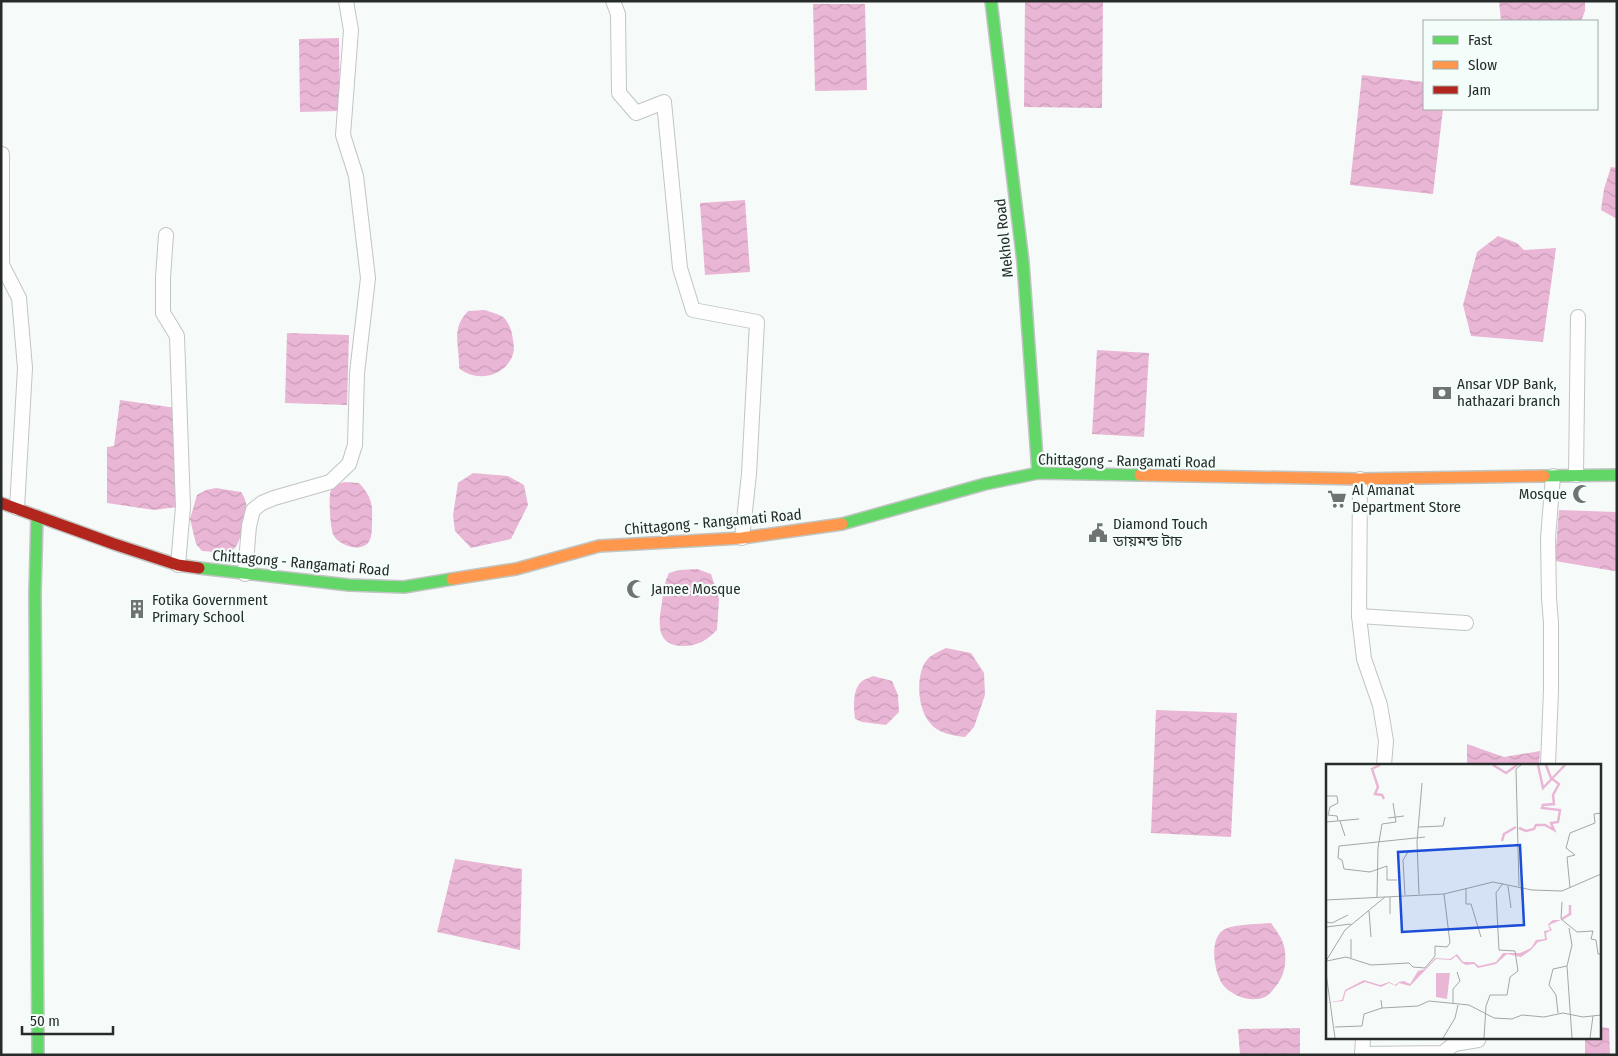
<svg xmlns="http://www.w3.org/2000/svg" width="1618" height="1056" viewBox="0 0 1618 1056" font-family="'Fira Sans Condensed','Noto Sans Bengali',sans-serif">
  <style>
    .water { fill: url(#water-waves) }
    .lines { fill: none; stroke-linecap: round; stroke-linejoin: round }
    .street-casing { stroke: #c0c5c3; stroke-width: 16 }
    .fast-casing { stroke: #c0c5c3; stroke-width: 14 }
    .slow-casing { stroke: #c0c5c3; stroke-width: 14 }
    .jam-casing { stroke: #c0c5c3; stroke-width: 14 }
    .street { stroke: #fefefe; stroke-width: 14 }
    .fast { stroke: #63d668; stroke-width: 11 }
    .slow { stroke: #ff974d; stroke-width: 11 }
    .jam { stroke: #b3261e; stroke-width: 11 }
    .labels { text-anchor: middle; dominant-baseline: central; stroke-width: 4.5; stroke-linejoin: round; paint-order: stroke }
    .street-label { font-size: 15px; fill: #272c2a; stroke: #f3fefa }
    .poi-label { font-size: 15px; fill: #272c2a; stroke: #f3fefa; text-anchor: start }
    .inset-river { fill: none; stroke: #eab6d6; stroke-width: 2.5 }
    .inset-road { fill: none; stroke: #a3a8a6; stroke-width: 1 }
    .view { fill: #1d4ed8; fill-opacity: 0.15; stroke: #1d4ed8; stroke-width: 2.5 }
    .inset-edge { fill: none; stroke: #272c2a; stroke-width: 2.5 }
  </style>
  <defs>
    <pattern id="water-waves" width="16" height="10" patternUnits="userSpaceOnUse" patternTransform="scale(1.25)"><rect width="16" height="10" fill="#eab6d6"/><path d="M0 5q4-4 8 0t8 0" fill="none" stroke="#c99db8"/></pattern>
  </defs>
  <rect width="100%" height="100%" fill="#f6fbf9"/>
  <g class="water">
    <path d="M 1025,1 L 1103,1 L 1102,108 L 1024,107 Z"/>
    <path d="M 1499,1 L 1585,1 L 1585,11 L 1581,21 L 1501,21 Z"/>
    <path d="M 813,4 L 865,4 L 867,90 L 815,91 Z"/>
    <path d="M 339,38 L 340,111 L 300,112 L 299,39 Z"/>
    <path d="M 1362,75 L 1424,82 L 1424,109 L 1443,109 L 1433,194 L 1350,185 Z"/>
    <path d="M 1611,167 L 1617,168 L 1617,219 L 1601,210 L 1604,189 Z"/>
    <path d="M 745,200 L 750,272 L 705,275 L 700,203 Z"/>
    <path d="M 1498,236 L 1517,243 L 1524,250 L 1556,248 L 1543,342 L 1471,336 L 1463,305 L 1477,252 Z"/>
    <path d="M 485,310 C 490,312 499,314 503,317 C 508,321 511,329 512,334 C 513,340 515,349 513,354 C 506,377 476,383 459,368 C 460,345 450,330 468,311 Z"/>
    <path d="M 287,333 L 349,335 L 347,405 L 285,403 Z"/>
    <path d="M 1097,350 L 1149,353 L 1144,437 L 1092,434 Z"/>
    <path d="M 120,400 L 176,408 L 177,507 L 154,510 L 107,503 L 107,447 L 114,446 Z"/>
    <path d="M 473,473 L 508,476 L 524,485 L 528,505 L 511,539 L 471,548 L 455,531 L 453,515 L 458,483 Z"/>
    <path d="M 344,482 L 359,483 C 371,496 373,503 372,521 C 372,527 372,535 370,540 C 363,554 340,546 334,536 C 330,530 329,501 330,494 C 330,491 332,489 333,486 Z"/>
    <path d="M 216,488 L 241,492 C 245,497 247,505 247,511 C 247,519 239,545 234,549 C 226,555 210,551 202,551 L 196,544 L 190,519 L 197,495 L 206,490 Z"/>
    <path d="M 1559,510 L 1617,512 L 1617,570 L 1614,571 L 1555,561 Z"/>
    <path d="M 697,569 L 711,574 L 719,599 L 717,630 C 707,640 698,646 683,646 C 656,646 658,623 662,603 C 663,593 664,583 669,573 L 680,570 Z"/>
    <path d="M 946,648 L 971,653 L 984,673 L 985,695 L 974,727 L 965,737 C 954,736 937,733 930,723 C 918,709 916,680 924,664 C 929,655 938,652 946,648 Z"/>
    <path d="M 873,676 L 892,681 L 898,695 L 899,712 L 886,725 L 862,722 L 855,719 C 854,708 852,691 861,682 C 864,679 870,678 873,676 Z"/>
    <path d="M 1156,710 L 1237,713 L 1231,837 L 1151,833 Z"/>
    <path d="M 1467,744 L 1504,757 L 1540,751 L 1539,765 L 1467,765 Z"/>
    <path d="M 455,859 L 522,869 L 520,950 L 437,932 Z"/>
    <path d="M 1271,923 C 1275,929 1281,936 1283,943 C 1287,953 1286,971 1280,980 C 1277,985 1270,995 1265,997 C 1251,1003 1232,996 1223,985 C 1214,973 1208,937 1225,929 C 1236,924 1259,924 1271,923 Z"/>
    <path d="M 1599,1027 L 1609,1028 L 1610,1055 L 1585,1055 L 1585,1037 L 1599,1037 Z"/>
    <path d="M 1300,1028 L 1300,1055 L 1240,1055 L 1238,1029 Z"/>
  </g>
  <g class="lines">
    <g class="street-casing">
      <g id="street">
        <path d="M 613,1 L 618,14 L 619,93 L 636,113 L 664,102 L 680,268 L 693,310 L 757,322 L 749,474 L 742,538"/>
        <path d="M 2,154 L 2,265 L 19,298 L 25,368 L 17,508"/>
        <path d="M 166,235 L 163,277 L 163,313 L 177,336 L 183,507 L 178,565"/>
        <path d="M 1576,475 L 1578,317"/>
        <path d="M 1360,479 L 1359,616 L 1364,659 L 1380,705 L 1386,741 L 1384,765"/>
        <path d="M 245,574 L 249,526 L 253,510 L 262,503 L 274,498 L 330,482 L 349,464 L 355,445 L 357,373 L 368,278 L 356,176 L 343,135 L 351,30 L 346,1"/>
        <path d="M 1359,616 L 1466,623"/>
        <path d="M 1548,765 L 1551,690 L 1551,623 L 1549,598 L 1548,538 L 1553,476"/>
        <path d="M 1362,1054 L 1443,1053 L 1454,1044 L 1478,1040 L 1479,1037"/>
        <path d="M 1362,1055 L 1363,1037"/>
      </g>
    </g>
    <g class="fast-casing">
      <g id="fast">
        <path d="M 991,1 L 1023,262 L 1038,473"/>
        <path d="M 1544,476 L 1617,475"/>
        <path d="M 37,516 L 35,594 L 38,1055"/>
        <path d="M 842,524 L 985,484 L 1038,473 L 1140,475"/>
        <path d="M 199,568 L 349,585 L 404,587 L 452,579"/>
      </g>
    </g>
    <g class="slow-casing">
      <g id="slow">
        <path d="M 1140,475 L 1360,479 L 1544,476"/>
        <path d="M 452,579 L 516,569 L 599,546 L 742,538 L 842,524"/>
      </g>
    </g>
    <g class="jam-casing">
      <path id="jam" d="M 1,503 L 114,544 L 178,565 L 199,568"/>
    </g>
    <use href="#street" class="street"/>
    <use href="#fast" class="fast"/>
    <use href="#slow" class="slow"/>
    <use href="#jam" class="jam"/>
  </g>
  <defs>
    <g id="bank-bare" transform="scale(1.5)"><path d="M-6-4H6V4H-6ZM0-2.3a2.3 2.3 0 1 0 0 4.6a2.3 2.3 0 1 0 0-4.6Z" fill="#6f7472" stroke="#f3fefa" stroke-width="2.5" paint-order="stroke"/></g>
    <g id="mosque-bare" transform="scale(1.5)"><path d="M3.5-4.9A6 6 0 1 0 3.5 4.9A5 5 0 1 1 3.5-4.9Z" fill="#6f7472" stroke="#f3fefa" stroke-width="2.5" paint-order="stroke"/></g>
    <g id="supermarket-bare" transform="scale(1.5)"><path d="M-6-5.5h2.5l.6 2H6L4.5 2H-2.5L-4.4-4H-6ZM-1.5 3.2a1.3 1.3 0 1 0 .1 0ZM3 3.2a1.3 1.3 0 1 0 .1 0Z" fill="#6f7472" stroke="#f3fefa" stroke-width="2.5" paint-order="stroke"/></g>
    <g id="civic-bare" transform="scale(1.5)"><path d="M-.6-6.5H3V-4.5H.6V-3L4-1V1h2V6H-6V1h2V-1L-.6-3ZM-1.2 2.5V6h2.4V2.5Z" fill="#6f7472" stroke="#f3fefa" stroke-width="2.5" paint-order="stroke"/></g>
    <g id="building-bare" transform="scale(1.5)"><path d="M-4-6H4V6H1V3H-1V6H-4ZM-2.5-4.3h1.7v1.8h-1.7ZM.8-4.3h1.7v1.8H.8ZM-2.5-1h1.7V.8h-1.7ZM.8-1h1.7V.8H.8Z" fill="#6f7472" stroke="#f3fefa" stroke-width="2.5" paint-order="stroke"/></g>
  </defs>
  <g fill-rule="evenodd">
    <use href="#bank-bare" x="1442" y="393"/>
    <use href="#mosque-bare" x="1582" y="494"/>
    <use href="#supermarket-bare" x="1337" y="499"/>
    <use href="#civic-bare" x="1098" y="533"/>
    <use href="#mosque-bare" x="636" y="589"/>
    <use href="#building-bare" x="137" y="609"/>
  </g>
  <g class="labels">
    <g class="street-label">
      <text transform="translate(1004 238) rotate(-96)">Mekhol Road</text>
      <text transform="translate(1127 461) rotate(1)">Chittagong - Rangamati Road</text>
      <text transform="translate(713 522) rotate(-5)">Chittagong - Rangamati Road</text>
      <text transform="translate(301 563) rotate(5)">Chittagong - Rangamati Road</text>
    </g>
    <g class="poi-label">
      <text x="1457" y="384">Ansar VDP Bank,<tspan x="1457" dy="17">hathazari branch</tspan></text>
      <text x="1352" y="490">Al Amanat<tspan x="1352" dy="17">Department Store</tspan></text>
      <text x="1567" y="494" text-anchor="end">Mosque</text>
      <text x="1113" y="524">Diamond Touch<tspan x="1113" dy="17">ডায়মন্ড টাচ</tspan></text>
      <text x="651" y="589">Jamee Mosque</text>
      <text x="152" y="600">Fotika Government<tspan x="152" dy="17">Primary School</tspan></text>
    </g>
  </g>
  <g transform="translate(1326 764)">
    <rect width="275" height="275" fill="#f6fbf9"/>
    <path d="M 227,156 L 235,156 L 223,161 L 226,166 L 220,169 L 221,176 L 212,178 L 205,186 L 195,193 L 181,190 L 170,200 L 152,204 L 148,200 L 140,201 L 136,199 L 130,192 L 125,196 L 110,195 L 84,222 L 73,219 L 70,222 L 63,219 L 55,223 L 39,218 L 20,227 L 17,237 L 0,239 L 16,236 L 19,226 L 38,216 L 54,221 L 63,218 L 69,221 L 73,218 L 78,217 L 84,220 L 92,207 L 99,205 L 109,194 L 124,195 L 131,190 L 137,198 L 148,198 L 153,202 L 170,198 L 177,189 L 194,189 L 205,184 L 210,176 L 219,175 L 218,167 L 224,166 L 222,160 ZM 110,209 L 124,209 L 121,235 L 110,233 Z" fill="#eab6d6"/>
    <path class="inset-river" d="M 54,1 L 46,5 L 52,23 L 49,30 L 56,31 L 58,35M 167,1 L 180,9 L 191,1M 212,1 L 217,24 L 239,1M 193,64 L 200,67 L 208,65 L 210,61 L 219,61 L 228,66 L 225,59 L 232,58 L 234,46 L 216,44 L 217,41 L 228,40 L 227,31 L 233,20 L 225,14 L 220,1M 176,77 L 178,70 L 190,63M 236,155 L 244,150 L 244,141"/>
    <path class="inset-road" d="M 0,32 L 11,32 L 12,39 L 4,43 L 2,51 L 11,52 L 12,57M 62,54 L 78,52M 14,57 L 19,72M 0,58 L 33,55M 93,63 L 117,62 L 119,53M 71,116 L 61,116 L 61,102 L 44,108 L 18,105 L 16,96 L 12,94 L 13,82 L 99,73M 182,122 L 185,144M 193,122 L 190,5 L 195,1M 195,123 L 198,150M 140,124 L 140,140 L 145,140 L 155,173M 244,124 L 241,93 L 249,91 L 240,84 L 244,69 L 269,59 L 268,50 L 275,49M 93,130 L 91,78 L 96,19M 79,131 L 77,96 L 82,88 L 91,87M 51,133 L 52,84 L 56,60 L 70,58 L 67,39M 64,133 L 64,150M 0,136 L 59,133M 236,138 L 235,155 L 251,168 L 267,167 L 265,175 L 270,176 L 272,190 L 275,190M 43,147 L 45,173M 0,158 L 6,159 L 22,151M 0,163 L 25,160M 243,164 L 246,181 L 241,202 L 246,274M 25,175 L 25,194M 0,197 L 19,166 L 59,133 L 118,130 L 167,118 L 206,126 L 236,127 L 275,110M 1,197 L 20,193 L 45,201 L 83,199 L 87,203 L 99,204 L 109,192 L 109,182 L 121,183 L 124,179 L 118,130M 0,209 L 9,274M 55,236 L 56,244 L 92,242 L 103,237 L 143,241 L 168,254 L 186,255 L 196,251 L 218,253 L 237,249 L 257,253 L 275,251M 127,239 L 127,225 L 134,217 L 131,208M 232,249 L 230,231 L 223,221 L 227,205 L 241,202M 9,263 L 36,262 L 38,250 L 56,244M 117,274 L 129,254 L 132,241M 158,274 L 160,242 L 164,231 L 181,231 L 184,213 L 192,207 L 189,187 L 173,186 L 170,129 L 177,119M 264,274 L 267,252"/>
    <path class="view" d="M 194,81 L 198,161 L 76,168 L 72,88 Z"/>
    <rect width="275" height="275" class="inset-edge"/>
  </g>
  <rect width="1618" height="1056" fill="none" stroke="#272c2a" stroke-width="5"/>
  <rect x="1423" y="20" width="175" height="90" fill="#f3fefa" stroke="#a1aaa7"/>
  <rect x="1433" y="36" width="25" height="8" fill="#63d668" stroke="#a1aaa7"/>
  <text x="1468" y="45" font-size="15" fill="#272c2a">Fast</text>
  <rect x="1433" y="61" width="25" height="8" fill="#ff974d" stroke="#a1aaa7"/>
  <text x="1468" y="70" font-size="15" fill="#272c2a">Slow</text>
  <rect x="1433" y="86" width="25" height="8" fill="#b3261e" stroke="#a1aaa7"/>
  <text x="1468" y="95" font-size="15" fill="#272c2a">Jam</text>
  <path d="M22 1026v8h91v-8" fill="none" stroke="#272c2a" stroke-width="2.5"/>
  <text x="30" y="1026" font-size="15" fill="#272c2a" stroke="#f3fefa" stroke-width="4" paint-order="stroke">50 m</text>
</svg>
